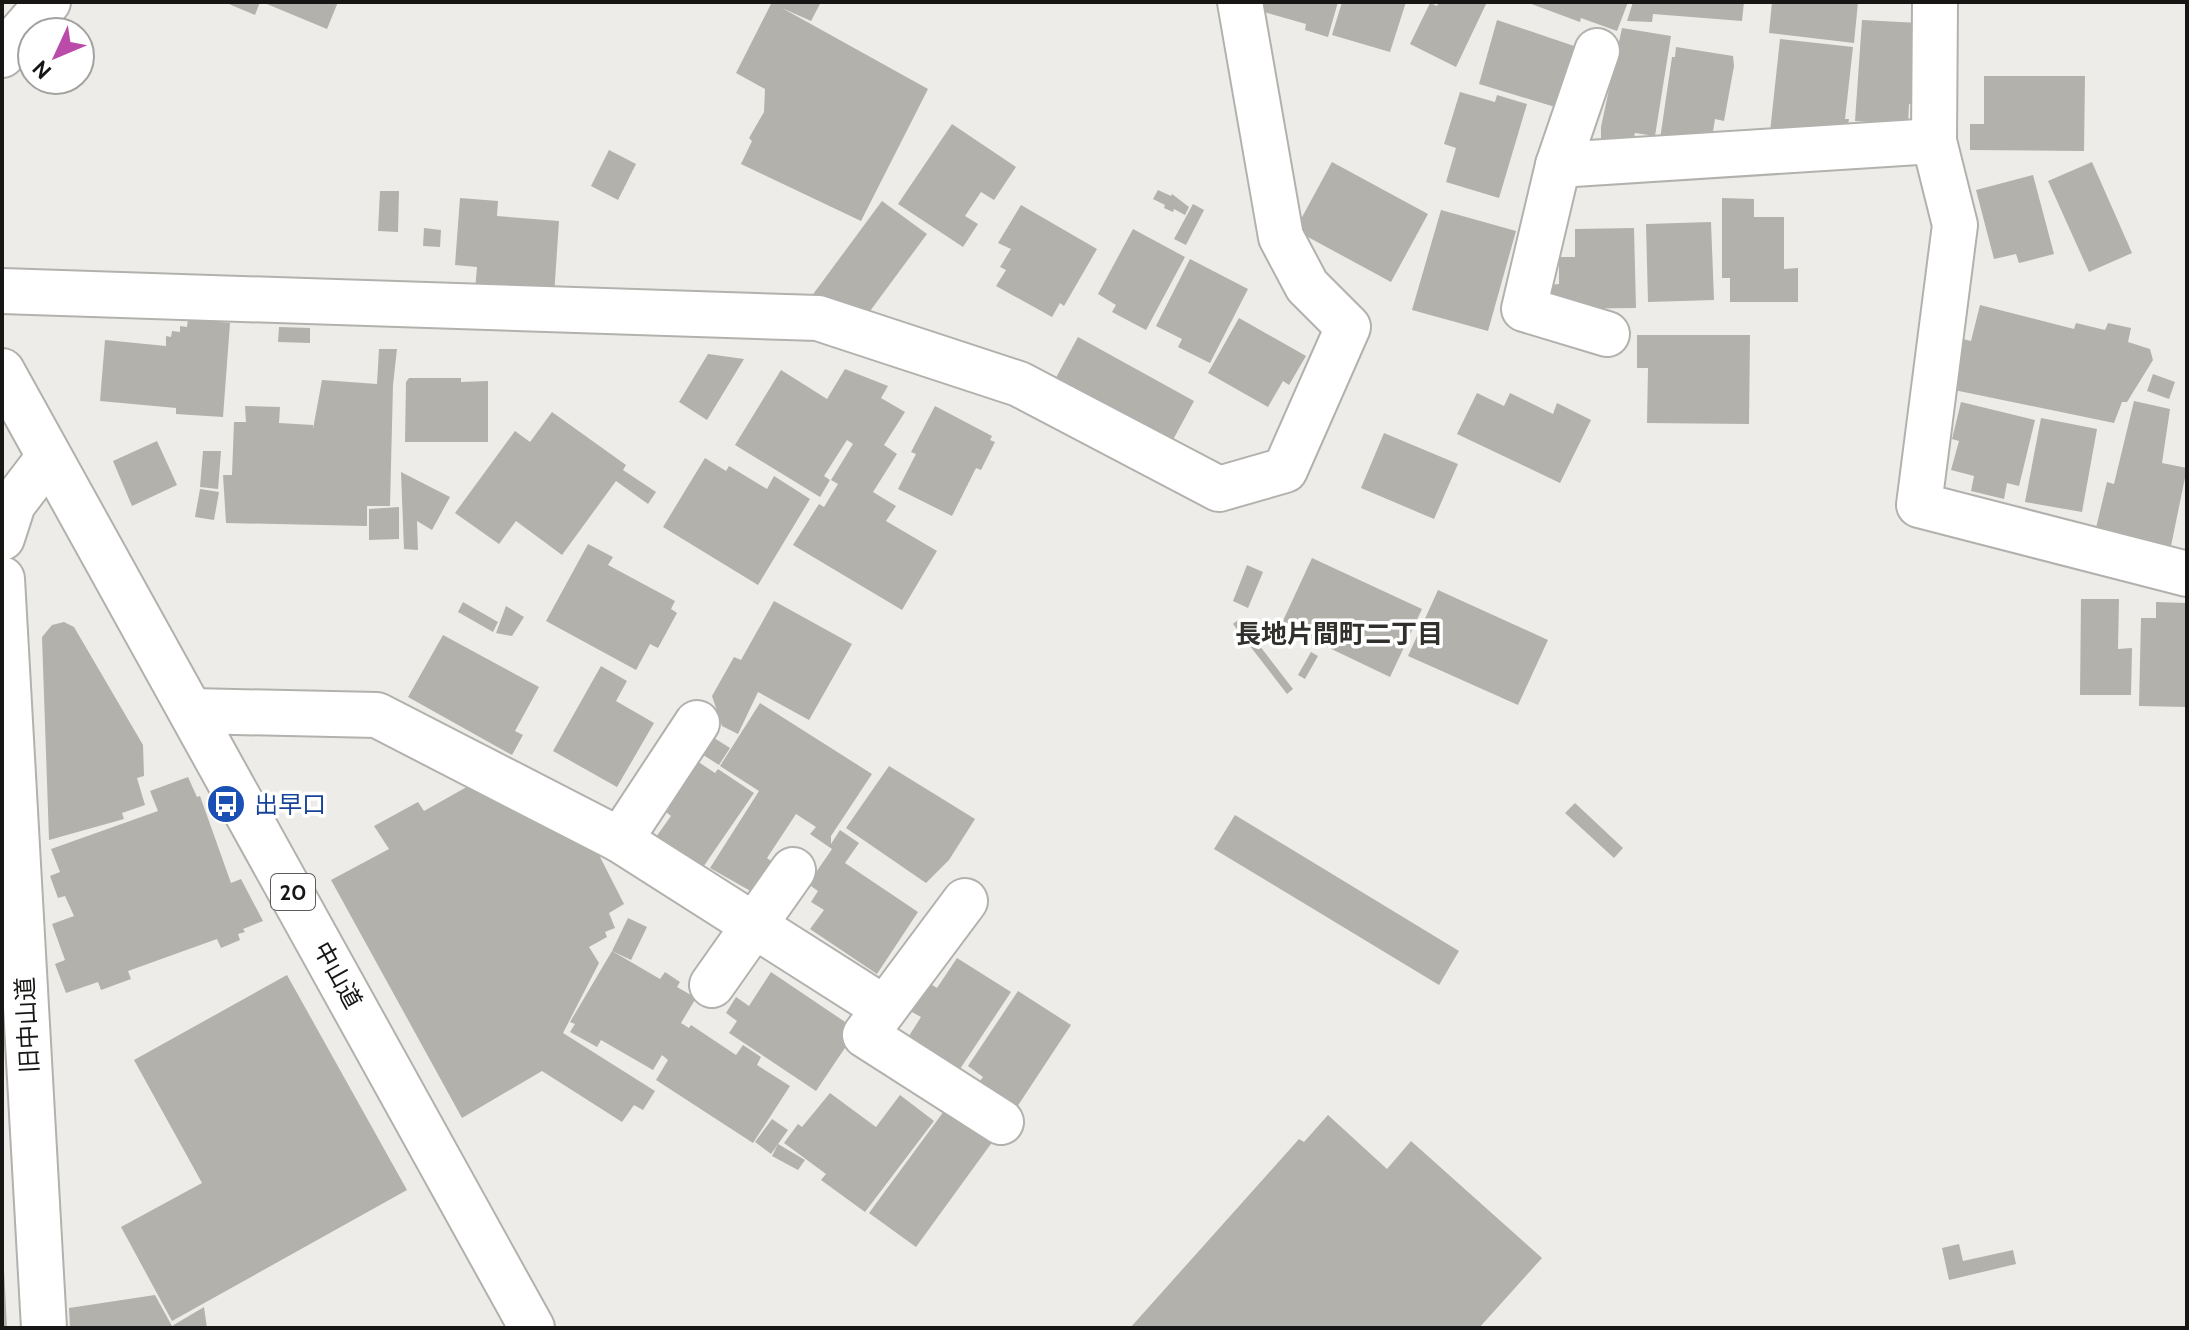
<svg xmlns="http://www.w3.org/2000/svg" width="2189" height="1330" viewBox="0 0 2189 1330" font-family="Cabin,'Noto Sans JP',sans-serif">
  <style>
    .building { fill: #b2b1ac }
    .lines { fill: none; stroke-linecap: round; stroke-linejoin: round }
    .minor-casing { stroke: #b2b1ad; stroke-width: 48 }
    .highway-casing { stroke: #b2b1ad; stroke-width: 48 }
    .minor { stroke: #fff; stroke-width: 44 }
    .highway { stroke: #fff; stroke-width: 44 }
    .labels { text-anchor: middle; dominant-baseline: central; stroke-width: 7; stroke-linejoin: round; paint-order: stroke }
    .shield { fill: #fff; stroke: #5d5c5b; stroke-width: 2 }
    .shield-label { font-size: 22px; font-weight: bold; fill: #171615 }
    .transit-label { font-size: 24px; fill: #164399; stroke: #fff; text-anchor: start }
    .street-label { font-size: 24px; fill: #171615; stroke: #fff }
    .neighbourhood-label { font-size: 26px; font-weight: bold; fill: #31302c; stroke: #fff }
  </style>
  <rect width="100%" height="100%" fill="#eeece8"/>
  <g class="building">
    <path d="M 224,2 L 260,2 L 255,15 Z"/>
    <path d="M 262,2 L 338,2 L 327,29 Z"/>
    <path d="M 772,2 L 821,2 L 811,21 L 782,8 L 928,89 L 861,221 L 741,164 L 752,141 L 749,138 L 764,112 L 765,89 L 736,73 Z"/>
    <path d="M 1259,2 L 1338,2 L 1328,37 L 1305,30 L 1306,24 L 1257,10 Z"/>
    <path d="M 1342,2 L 1406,2 L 1390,52 L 1332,35 Z"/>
    <path d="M 1439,2 L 1487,2 L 1456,67 L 1410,44 L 1430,3 L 1437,6 Z"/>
    <path d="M 1526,2 L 1628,2 L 1617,31 L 1581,18 L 1580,22 Z"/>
    <path d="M 1633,2 L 1744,2 L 1742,21 L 1653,14 L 1652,22 L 1627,21 Z"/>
    <path d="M 1772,2 L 1858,2 L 1854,43 L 1769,33 Z"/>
    <path d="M 1497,20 L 1574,46 L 1555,107 L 1479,84 Z"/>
    <path d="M 1862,20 L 1919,23 L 1914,104 L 1909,104 L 1908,125 L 1855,121 Z"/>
    <path d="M 1622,28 L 1671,36 L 1655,136 L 1635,133 L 1632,147 L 1601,141 L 1601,127 Z"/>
    <path d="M 1780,39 L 1853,47 L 1845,119 L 1849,119 L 1846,137 L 1770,132 Z"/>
    <path d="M 1676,47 L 1733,56 L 1734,66 L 1724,121 L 1715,119 L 1711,144 L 1659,146 L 1672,57 L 1675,57 Z"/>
    <path d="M 1984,76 L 2085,76 L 2084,151 L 1970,150 L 1970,124 L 1984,124 Z"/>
    <path d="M 1460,92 L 1495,102 L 1497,95 L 1527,104 L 1499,198 L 1446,182 L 1456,148 L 1444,144 Z"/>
    <path d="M 952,124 L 1016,167 L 994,200 L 981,192 L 965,216 L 978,224 L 963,247 L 898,204 Z"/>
    <path d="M 609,150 L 636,164 L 618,200 L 591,186 Z"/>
    <path d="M 1332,162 L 1428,214 L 1391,282 L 1295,230 Z"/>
    <path d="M 2092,162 L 2132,253 L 2089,272 L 2048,181 Z"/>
    <path d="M 2033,175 L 2054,254 L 2019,263 L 2016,254 L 1994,259 L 1976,190 Z"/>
    <path d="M 1158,190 L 1171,196 L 1172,194 L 1189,207 L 1185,215 L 1174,209 L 1173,212 L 1164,208 L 1165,205 L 1153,199 Z"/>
    <path d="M 380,191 L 399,191 L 398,232 L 378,231 Z"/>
    <path d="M 460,198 L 498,201 L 497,216 L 559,221 L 554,296 L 475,290 L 477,267 L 455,265 Z"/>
    <path d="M 1722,198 L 1754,199 L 1754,217 L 1784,217 L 1784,269 L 1798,268 L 1798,302 L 1730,302 L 1730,278 L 1722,278 Z"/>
    <path d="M 882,201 L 927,234 L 856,330 L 811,297 Z"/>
    <path d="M 1193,204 L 1204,210 L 1186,245 L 1174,239 Z"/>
    <path d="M 1021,205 L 1097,249 L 1064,306 L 1060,303 L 1052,317 L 996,286 L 1006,270 L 1000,267 L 1011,249 L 998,243 Z"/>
    <path d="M 1441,210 L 1516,231 L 1488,331 L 1412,310 Z"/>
    <path d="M 1711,222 L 1714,300 L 1648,302 L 1646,224 Z"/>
    <path d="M 424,228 L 441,230 L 440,247 L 423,246 Z"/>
    <path d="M 1634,228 L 1636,308 L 1549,309 L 1548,285 L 1559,284 L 1559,257 L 1575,257 L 1575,229 Z"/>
    <path d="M 1133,229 L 1185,257 L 1146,330 L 1112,312 L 1116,305 L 1098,294 Z"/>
    <path d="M 1190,259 L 1248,289 L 1210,363 L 1178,347 L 1182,339 L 1156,326 Z"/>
    <path d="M 1980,305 L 2074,329 L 2076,323 L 2105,330 L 2108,323 L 2131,328 L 2128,342 L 2150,349 L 2153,360 L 2127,402 L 2122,402 L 2114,423 L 1954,390 L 1963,339 L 1971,341 Z"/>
    <path d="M 1239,318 L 1306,356 L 1289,385 L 1283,381 L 1268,407 L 1208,373 Z"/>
    <path d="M 188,319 L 230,323 L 223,417 L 176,414 L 176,408 L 100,401 L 105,340 L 166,346 L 166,336 L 171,337 L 172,331 L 180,332 L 180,326 L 187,327 Z"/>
    <path d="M 279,327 L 310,328 L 310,343 L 278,342 Z"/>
    <path d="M 1637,335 L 1750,335 L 1749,424 L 1647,423 L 1648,368 L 1637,368 Z"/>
    <path d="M 1078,337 L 1194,401 L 1161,462 L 1045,398 Z"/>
    <path d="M 379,349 L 397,349 L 393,385 L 390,506 L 367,506 L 367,526 L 226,523 L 223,475 L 232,475 L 234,422 L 246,422 L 245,406 L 280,407 L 279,423 L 313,425 L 313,429 L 322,380 L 377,384 Z"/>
    <path d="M 708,354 L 744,359 L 707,420 L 679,402 Z"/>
    <path d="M 845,369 L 888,386 L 881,398 L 905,412 L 884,445 L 897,454 L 873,492 L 896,506 L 886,521 L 937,551 L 902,610 L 793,545 L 819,504 L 824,507 L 838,484 L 831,480 L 853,444 L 847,440 L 824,476 L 830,480 L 820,497 L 735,445 L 781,370 L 827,399 Z"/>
    <path d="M 2153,374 L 2175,382 L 2169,399 L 2147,391 Z"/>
    <path d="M 409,378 L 461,378 L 461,382 L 488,381 L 488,442 L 405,442 L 406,382 Z"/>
    <path d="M 1477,393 L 1504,406 L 1510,393 L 1553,414 L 1557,403 L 1591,420 L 1560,483 L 1457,434 Z"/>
    <path d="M 2134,401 L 2170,409 L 2162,463 L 2187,468 L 2171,546 L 2096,528 L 2107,482 L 2114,484 Z"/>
    <path d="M 1961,402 L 2035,420 L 2019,486 L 2007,483 L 2004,499 L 1971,491 L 1974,476 L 1951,470 L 1959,441 L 1952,439 Z"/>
    <path d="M 935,406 L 992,436 L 990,440 L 995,442 L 981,470 L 976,468 L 952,516 L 898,489 L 916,454 L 911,452 Z"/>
    <path d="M 552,412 L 626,465 L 623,470 L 656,492 L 648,504 L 616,481 L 562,555 L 516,521 L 499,544 L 455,513 L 515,431 L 530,442 Z"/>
    <path d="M 2041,418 L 2097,429 L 2082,512 L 2025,502 Z"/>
    <path d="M 1384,433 L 1458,464 L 1434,519 L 1361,488 Z"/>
    <path d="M 157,441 L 177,485 L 132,506 L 113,461 Z"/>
    <path d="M 203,451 L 221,451 L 218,489 L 200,487 Z"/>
    <path d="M 705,458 L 726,471 L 729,466 L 767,489 L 774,476 L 810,499 L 758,585 L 663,527 Z"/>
    <path d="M 401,472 L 450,497 L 432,530 L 417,521 L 418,550 L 404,549 Z"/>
    <path d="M 200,489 L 219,492 L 214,520 L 195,517 Z"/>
    <path d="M 399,507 L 399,539 L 369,540 L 369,509 Z"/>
    <path d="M 588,544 L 613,557 L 608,565 L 675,601 L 671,609 L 677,613 L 658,648 L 650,644 L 636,670 L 546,621 Z"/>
    <path d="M 1312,558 L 1422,609 L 1390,677 L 1281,625 Z"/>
    <path d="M 1247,565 L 1263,572 L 1248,608 L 1233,601 Z"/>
    <path d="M 1438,590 L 1548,640 L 1518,705 L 1408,656 Z"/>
    <path d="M 2081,599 L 2119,599 L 2118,649 L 2132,648 L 2131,695 L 2080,695 Z"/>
    <path d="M 774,601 L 852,644 L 809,720 L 758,692 L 738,734 L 722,726 L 712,696 L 734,657 L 741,660 Z"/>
    <path d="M 463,602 L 498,622 L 493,632 L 458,612 Z"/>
    <path d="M 2156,602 L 2187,603 L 2187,707 L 2139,706 L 2141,618 L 2156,618 Z"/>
    <path d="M 506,606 L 524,617 L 512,636 L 496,633 Z"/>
    <path d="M 1239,619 L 1293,689 L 1287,694 L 1233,624 Z"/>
    <path d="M 64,622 L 74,627 L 143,745 L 144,776 L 137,778 L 145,805 L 122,813 L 124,819 L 49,840 L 42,637 L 52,625 Z"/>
    <path d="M 443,635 L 539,687 L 515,731 L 523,735 L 512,755 L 408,697 Z"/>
    <path d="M 1311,652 L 1318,656 L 1305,679 L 1298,675 Z"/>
    <path d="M 601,666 L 627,681 L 616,701 L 654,723 L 617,787 L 553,751 Z"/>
    <path d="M 760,703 L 872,774 L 831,836 L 831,844 L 840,830 L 859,843 L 845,863 L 918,912 L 877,974 L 810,929 L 824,910 L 811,902 L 818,891 L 808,884 L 832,849 L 810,834 L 816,827 L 796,814 L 767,858 L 773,862 L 754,893 L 710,868 L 759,791 L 720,766 Z"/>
    <path d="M 711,736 L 730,748 L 719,765 L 700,753 Z"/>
    <path d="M 697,761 L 715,773 L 718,769 L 754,793 L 699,873 L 656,837 L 671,816 L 665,811 Z"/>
    <path d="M 889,766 L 975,819 L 949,860 L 926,883 L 846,828 Z"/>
    <path d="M 188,777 L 197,797 L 200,796 L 231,883 L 241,879 L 263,921 L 243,929 L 245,932 L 238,934 L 240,940 L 221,948 L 217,939 L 128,971 L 131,979 L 101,990 L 98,982 L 66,993 L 55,964 L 65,960 L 52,924 L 74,916 L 65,896 L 58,898 L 50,876 L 60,872 L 51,849 L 158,811 L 150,791 Z"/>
    <path d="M 472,784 L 597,851 L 624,904 L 609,913 L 615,928 L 605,932 L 607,937 L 589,947 L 599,963 L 563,1033 L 655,1091 L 643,1110 L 634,1105 L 622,1122 L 542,1071 L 462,1118 L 331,880 L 389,849 L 374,826 L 418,802 L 424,811 Z"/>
    <path d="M 1575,803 L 1623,848 L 1614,858 L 1565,813 Z"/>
    <path d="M 1235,815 L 1459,951 L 1439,985 L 1214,849 Z"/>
    <path d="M 628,918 L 647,927 L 631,960 L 612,951 Z"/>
    <path d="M 612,951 L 660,979 L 665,972 L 680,982 L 677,987 L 696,998 L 681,1023 L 689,1028 L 691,1025 L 736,1055 L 743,1045 L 761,1057 L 757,1065 L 790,1086 L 753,1143 L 656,1080 L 668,1060 L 662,1055 L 653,1070 L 601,1040 L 597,1047 L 570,1032 L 575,1024 L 570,1022 Z"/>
    <path d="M 957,958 L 1011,992 L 958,1072 L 907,1039 L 921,1017 L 910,1011 L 929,983 L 937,988 Z"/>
    <path d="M 771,972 L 857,1030 L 816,1091 L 729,1033 L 737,1021 L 726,1013 L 736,997 L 749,1006 Z"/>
    <path d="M 287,975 L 407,1190 L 172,1321 L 121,1227 L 202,1183 L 134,1060 Z"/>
    <path d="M 1018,991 L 1071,1025 L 1015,1110 L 977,1085 L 983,1077 L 968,1066 Z"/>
    <path d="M 830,1093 L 876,1127 L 900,1095 L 934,1121 L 865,1212 L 821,1180 L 826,1174 L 784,1143 L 798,1124 L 802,1127 Z"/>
    <path d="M 947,1107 L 993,1141 L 916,1247 L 869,1213 Z"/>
    <path d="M 1328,1115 L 1387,1169 L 1411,1141 L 1542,1258 L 1479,1328 L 1130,1328 L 1299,1139 L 1304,1142 Z"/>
    <path d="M 772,1119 L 788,1130 L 771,1154 L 755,1142 Z"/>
    <path d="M 778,1144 L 805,1160 L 798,1170 L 772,1156 Z"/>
    <path d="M 1959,1244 L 1963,1261 L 2013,1250 L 2016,1264 L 1949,1280 L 1942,1248 Z"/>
    <path d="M 2,1269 L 4,1269 L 7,1328 L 2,1328 Z"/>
    <path d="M 155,1295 L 172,1326 L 204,1307 L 207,1328 L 70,1328 L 69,1308 Z"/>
  </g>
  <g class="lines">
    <g class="minor-casing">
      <g id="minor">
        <path d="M 1935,2 L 1934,141 L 1955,225 L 1919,505 L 2187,574"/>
        <path d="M 2,55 L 48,2"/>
        <path d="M 1558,165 L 1597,51"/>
        <path d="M 2,291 L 818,318 L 1019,384 L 1219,489 L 1285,470 L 1348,327 L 1307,286 L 1281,237 L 1240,2"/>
        <path d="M 1607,334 L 1524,309 L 1558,165 L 1934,141"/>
        <path d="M 2,538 L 13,504 L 49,457"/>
        <path d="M 2,579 L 44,1328"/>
        <path d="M 192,711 L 377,715 L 620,840 L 884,1008"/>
        <path d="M 620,840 L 697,723"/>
        <path d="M 965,901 L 865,1035 L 1001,1122"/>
        <path d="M 712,985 L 793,870"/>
      </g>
    </g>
    <g class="highway-casing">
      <path id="highway" d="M 2,371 L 532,1328"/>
    </g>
    <use href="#minor" class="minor"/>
    <use href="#highway" class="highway"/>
  </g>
  <defs>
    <g id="bus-disc" transform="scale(2)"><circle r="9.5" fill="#1a4fb4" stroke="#fff"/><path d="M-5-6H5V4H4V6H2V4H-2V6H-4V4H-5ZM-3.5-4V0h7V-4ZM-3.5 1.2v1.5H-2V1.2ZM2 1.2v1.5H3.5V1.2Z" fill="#fff"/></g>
  </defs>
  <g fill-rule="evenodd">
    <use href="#bus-disc" x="226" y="804"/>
  </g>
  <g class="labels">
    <rect class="shield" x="271" y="874" width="44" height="36" rx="6"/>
    <g class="shield-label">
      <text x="293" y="892">20</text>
    </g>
    <g class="transit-label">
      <text x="254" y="804">出早口</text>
    </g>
    <g class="street-label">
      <text transform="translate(338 975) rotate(61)">中山道</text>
      <text transform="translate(27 1025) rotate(-93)">旧中山道</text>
    </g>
    <g class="neighbourhood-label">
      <text x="1339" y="634">長地片間町二丁目</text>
    </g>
  </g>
  <rect width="2189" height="1330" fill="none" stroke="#171615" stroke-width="8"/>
  <g transform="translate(56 56) rotate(226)"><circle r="38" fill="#ffffff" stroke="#a2a2a1" stroke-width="2"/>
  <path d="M0-6L14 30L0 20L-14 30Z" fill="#ba4ba9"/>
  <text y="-12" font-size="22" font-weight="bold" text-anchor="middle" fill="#171615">N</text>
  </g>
</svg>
